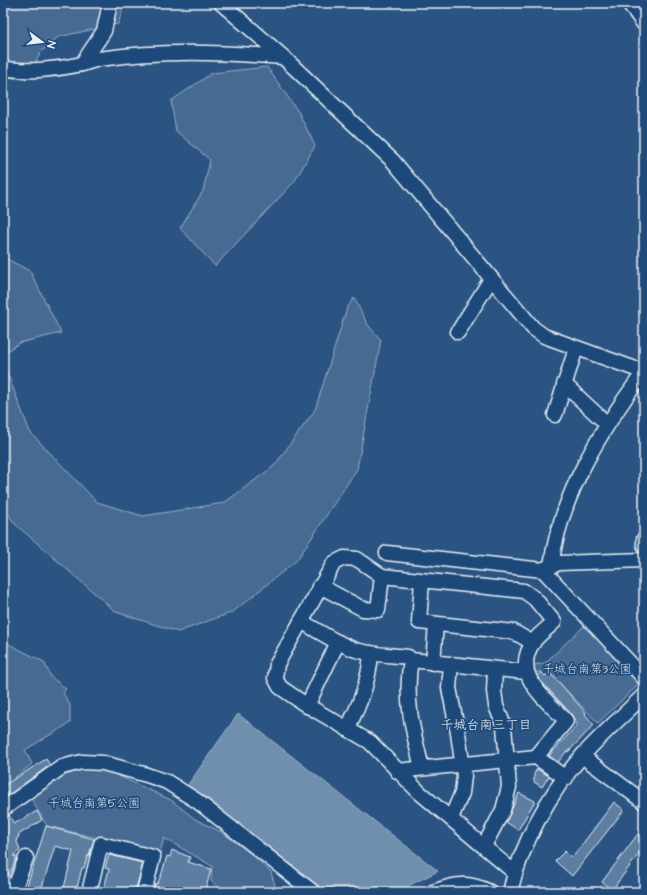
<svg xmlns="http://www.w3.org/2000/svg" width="647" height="895" viewBox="0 0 647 895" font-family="'Architects Daughter','Klee One',sans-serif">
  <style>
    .green { fill: #476b93; stroke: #98aec6 }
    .water { fill: #708ead; stroke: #a0b6cb }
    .building { fill: #5d7da1; stroke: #e8f1f8 }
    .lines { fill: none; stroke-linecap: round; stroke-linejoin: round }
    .minor-casing { stroke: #e8f1f8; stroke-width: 17 }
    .minor { stroke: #1f4a7a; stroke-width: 14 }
    .labels { text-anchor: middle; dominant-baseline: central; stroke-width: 3.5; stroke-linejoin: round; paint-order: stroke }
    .park-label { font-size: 12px; fill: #d0dde9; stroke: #1f4a7a }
    .neighbourhood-label { font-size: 13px; fill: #e8f1f8; stroke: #1f4a7a }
  </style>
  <rect width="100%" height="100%" fill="#2b5482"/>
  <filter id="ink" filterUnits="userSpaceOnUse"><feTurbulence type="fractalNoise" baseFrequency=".025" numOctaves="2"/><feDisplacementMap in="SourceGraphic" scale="8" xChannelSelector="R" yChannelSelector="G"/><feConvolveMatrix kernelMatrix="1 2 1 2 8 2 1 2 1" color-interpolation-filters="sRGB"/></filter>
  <g filter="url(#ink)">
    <g class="green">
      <path d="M 3,3 L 125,3 L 118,24 L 58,37 L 41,52 L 26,80 L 3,74 Z"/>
      <path d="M 267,67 L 299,113 L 315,146 L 294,182 L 215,266 L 180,228 L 203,191 L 210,160 L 176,131 L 171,101 L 212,73 Z"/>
      <path d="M 3,257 L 30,271 L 61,333 L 19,343 L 3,354 Z"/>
      <path d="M 354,298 L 368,325 L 381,340 L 357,469 L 297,560 L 233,612 L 178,632 L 116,612 L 14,523 L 3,505 L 3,362 L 30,432 L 97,502 L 143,516 L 224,503 L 274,466 L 315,410 L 347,308 Z"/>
      <path d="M 585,625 L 640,683 L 598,723 L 547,670 L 530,674 L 528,666 L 545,663 Z"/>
      <path d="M 3,641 L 44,662 L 51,677 L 66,689 L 63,693 L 70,705 L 70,723 L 25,750 L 32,764 L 14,778 L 11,788 L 3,785 Z"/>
      <path d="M 83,769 L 106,770 L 171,800 L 195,819 L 223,833 L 249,852 L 271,872 L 277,892 L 223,892 L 211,881 L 212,866 L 164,838 L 160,853 L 47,826 L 30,797 L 58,778 Z"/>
    </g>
    <path class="water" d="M 238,714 L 438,871 L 396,892 L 326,892 L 187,786 Z"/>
    <g class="building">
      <path d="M 541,672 L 545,676 L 549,673 L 556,679 L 586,713 L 585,714 L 594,725 L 568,752 L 567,751 L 558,762 L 549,756 L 577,725 L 572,715 L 540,680 L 538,675 Z"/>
      <path d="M 46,759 L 50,765 L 3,799 L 3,786 Z"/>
      <path d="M 537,769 L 549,776 L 542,787 L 534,782 L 534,774 Z"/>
      <path d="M 519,793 L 535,801 L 518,830 L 506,822 Z"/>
      <path d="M 614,802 L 624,810 L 572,876 L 555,861 L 565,851 L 572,858 Z"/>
      <path d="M 37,811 L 42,820 L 18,835 L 19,837 L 16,839 L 20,850 L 13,856 L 16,856 L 16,860 L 9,874 L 5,872 L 3,864 L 3,819 L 9,815 L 14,824 Z"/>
      <path d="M 46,826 L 94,839 L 89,855 L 88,855 L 84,868 L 82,868 L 76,892 L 63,892 L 73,851 L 55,846 L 42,887 L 39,886 L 38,892 L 25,892 Z"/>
      <path d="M 644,826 L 644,847 L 612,890 L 602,882 Z"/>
      <path d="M 172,850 L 190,857 L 188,862 L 211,869 L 205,892 L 153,892 L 155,884 L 157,884 L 161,876 L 167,856 L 170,857 Z"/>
      <path d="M 109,855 L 143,863 L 135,892 L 120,890 L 116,892 L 103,892 L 109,869 L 105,868 Z"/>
    </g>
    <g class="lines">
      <g class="minor-casing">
        <g id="minor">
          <path d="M 221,3 L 283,57 L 393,161 L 533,328 L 544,336 L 644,372"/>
          <path d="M 629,3 L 644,24"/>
          <path d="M 82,64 L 104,31 L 110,3"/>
          <path d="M 3,68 C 25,73 60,69 82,64 C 88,63 93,60 99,59 C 161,50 221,52 283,57"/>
          <path d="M 458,332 L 491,279"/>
          <path d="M 564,384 L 607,424"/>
          <path d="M 555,415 L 576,348"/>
          <path d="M 644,539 L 644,545"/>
          <path d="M 387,553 L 543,570 L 644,678"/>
          <path d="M 551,566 C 561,493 601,430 644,372"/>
          <path d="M 544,569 L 559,563 L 644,560"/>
          <path d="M 422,581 L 419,622 L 514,632 L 533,643"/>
          <path d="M 320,586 L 363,609 L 378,610 L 382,576"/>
          <path d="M 301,621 C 318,631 336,643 356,650 C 372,655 391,655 408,657 L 411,660 L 526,672"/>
          <path d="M 411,660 C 404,698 413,732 422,768"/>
          <path d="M 433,663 L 436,624"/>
          <path d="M 451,665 L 449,688 L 458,733 L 464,776 L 462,793 L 451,818"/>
          <path d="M 307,706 L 338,642"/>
          <path d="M 347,729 C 360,704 369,682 371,653"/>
          <path d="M 582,756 L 644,802"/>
          <path d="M 397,771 L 536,757 L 566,778"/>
          <path d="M 3,809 L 62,767 L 82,762 L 103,763 L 147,775 L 167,782 L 197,801 L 313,892"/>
          <path d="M 484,846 L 503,810 L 509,787 L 504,726 L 496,706 L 494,691 L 495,670"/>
          <path d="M 515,873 L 419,792 L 370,742 L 303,703 L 280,687 L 275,678 L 277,664 L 334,563 L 344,558 L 357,559 L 382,576 L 524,591 L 535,599 L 554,622 C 548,628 539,634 534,641 C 510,674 545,698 566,721 L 536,757"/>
          <path d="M 3,880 L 6,892"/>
          <path d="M 13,892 L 26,858"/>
          <path d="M 89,892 L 101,844 L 153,857 L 144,892"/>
          <path d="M 433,892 C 456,883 468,882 490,892"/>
          <path d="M 510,892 C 521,845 550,791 583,755 C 602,734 624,715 644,695"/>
        </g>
      </g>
      <use href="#minor" class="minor"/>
    </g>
  </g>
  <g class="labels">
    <g class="park-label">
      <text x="587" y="669">千城台南第3公園</text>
      <text x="94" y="803">千城台南第5公園</text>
    </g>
    <g class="neighbourhood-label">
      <text x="486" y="725">千城台南三丁目</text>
    </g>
  </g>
  <rect width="647" height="895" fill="none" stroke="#1f4a7a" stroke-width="16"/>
  <rect x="8" y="8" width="631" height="879" fill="none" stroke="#e8f1f8" stroke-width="1.5" filter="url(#ink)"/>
  <g transform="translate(42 42) rotate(105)" stroke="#1f4a7a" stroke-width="3" paint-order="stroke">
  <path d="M0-3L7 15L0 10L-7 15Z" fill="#e8f1f8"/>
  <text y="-6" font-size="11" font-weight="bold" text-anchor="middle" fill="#e8f1f8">N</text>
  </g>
</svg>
